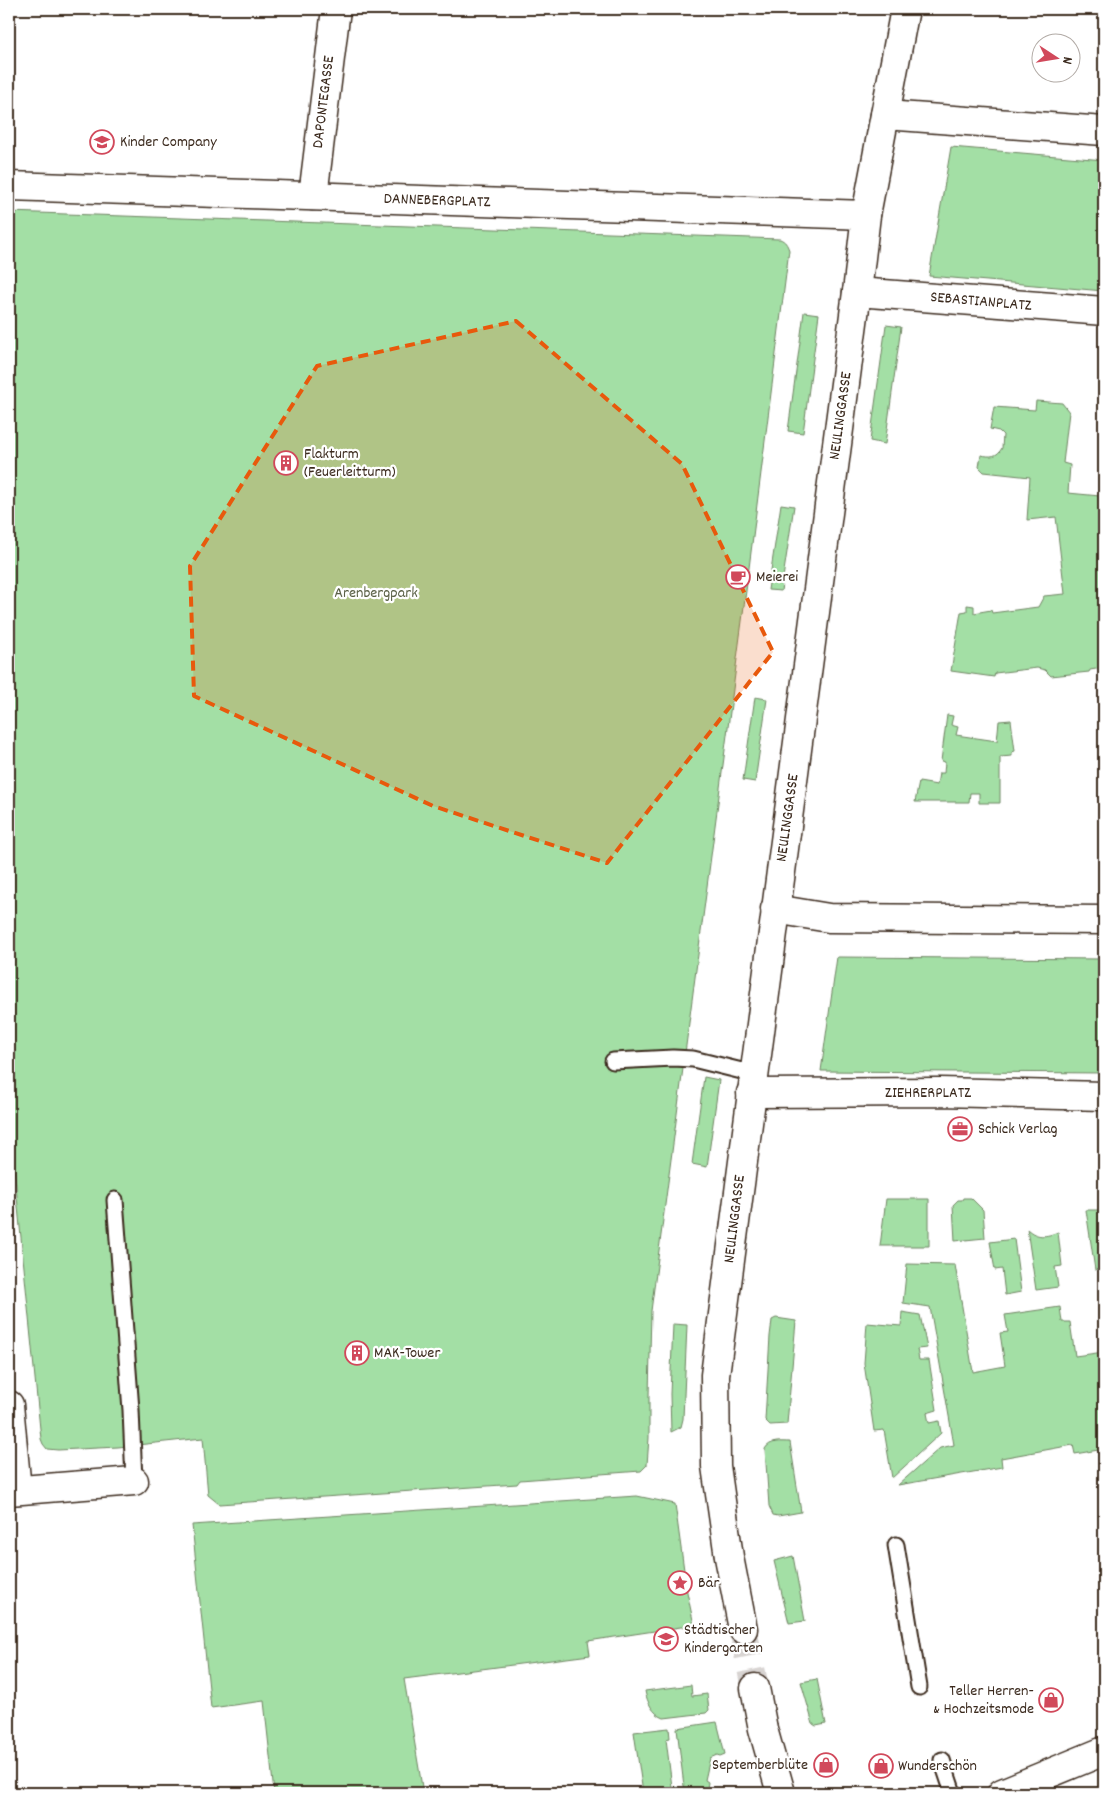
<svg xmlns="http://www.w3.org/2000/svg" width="1113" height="1802" viewBox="0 0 1113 1802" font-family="Dekko,sans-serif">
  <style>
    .green { fill: #a3dfa5; stroke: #6f8462 }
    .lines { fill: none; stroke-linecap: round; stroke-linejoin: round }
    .secondary-tunnel { stroke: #d8d4d2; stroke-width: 28; stroke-dasharray: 28 14; stroke-linecap: butt }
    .lane-casing { stroke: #3b2a1e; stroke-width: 19 }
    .street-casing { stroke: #3b2a1e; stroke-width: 31 }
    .secondary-casing { stroke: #3b2a1e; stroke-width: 31 }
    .lane { stroke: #fff; stroke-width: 15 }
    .street { stroke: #fff; stroke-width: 28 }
    .secondary { stroke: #fff; stroke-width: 28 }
    .marked { fill: #e8590c; fill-opacity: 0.2; stroke: #e8590c; stroke-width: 4; stroke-dasharray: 10 6; stroke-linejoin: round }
    .labels { text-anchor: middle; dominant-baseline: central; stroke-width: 4.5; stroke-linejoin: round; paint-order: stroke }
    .street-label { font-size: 16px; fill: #3b2a1e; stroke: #fff }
    .poi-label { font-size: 16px; fill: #3b2a1e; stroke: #fff; text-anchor: start }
    .park-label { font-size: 16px; fill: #5a6046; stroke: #fff }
  </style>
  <rect width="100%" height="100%" fill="#fff"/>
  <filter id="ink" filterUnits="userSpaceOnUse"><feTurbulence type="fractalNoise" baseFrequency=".02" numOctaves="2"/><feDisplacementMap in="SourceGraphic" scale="10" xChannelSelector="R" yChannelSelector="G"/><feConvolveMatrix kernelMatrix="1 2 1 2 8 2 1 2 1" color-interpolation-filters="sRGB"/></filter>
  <g filter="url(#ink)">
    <g class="green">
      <path d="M 951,147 L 1104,160 L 1104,291 L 929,276 Z"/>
      <path d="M 9,212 L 780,239 C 785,241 787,244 789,250 L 749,568 L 651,1311 L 649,1396 L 649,1438 L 647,1465 L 641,1471 L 520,1480 L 517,1484 L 219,1504 L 208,1495 L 203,1438 L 118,1447 L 58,1450 L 47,1449 L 43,1444 L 41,1439 L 9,1116 Z"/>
      <path d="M 804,312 L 819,314 L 803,433 L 788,431 Z"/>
      <path d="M 886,325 L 901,327 L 885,444 L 870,441 Z"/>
      <path d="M 1036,401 L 1062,403 L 1069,412 L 1063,463 L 1070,465 L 1068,493 L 1100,496 L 1104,449 L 1104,665 L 1102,665 L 1102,668 L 1090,670 L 1089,672 L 1051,676 L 1045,670 L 1037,668 L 995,673 L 994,677 L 951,671 L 961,612 L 967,611 L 967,605 L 974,606 L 974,613 L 991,610 L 992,613 L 1038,607 L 1044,596 L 1065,594 L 1056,517 L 1027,520 L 1030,477 L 984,472 L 979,467 L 981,455 C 991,457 997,457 1002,448 L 1003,435 L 999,431 L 990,429 L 994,407 L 1035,410 Z"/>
      <path d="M 781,504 L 794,506 L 781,591 L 768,590 Z"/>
      <path d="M 755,697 L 767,699 L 755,782 L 743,780 Z"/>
      <path d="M 947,715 L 953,716 L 951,725 L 958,727 L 956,735 L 997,741 L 999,721 L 1011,720 L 1015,751 L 1012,752 L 1012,756 L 1000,757 L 1000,803 L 979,803 L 979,793 L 970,793 L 969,802 L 915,802 L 919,782 L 937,785 L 939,773 L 944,773 L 945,762 L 941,761 Z"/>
      <path d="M 837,957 L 1104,959 L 1104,1073 L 821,1071 Z"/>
      <path d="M 704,1077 L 719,1080 L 707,1167 L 692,1164 Z"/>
      <path d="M 963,1198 L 971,1198 L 983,1210 L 985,1238 L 955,1241 L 953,1205 L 958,1200 L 962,1200 Z"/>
      <path d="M 886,1199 L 929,1199 L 929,1246 L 880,1246 Z"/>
      <path d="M 1086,1210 L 1104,1210 L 1104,1268 L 1095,1270 Z"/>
      <path d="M 1027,1229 C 1037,1238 1046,1237 1058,1232 L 1062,1266 L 1055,1267 L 1058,1287 L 1036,1290 Z"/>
      <path d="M 1014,1239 L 1021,1292 L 1005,1295 L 1002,1269 L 995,1270 L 990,1242 Z"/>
      <path d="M 907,1264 L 955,1265 L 973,1372 L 1005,1366 L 1000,1333 L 1008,1332 L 1005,1315 L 1060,1307 L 1062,1322 L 1070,1322 L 1075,1356 L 1104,1352 L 1104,1449 L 1075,1454 L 1073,1445 L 1001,1458 L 1002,1467 L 898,1485 L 940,1448 L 954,1445 L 930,1307 L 903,1303 Z"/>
      <path d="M 902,1312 L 920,1315 L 927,1348 L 917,1349 L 919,1360 L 929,1360 L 937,1410 L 927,1413 L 929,1423 L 939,1421 L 941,1433 L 892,1478 L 884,1430 L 874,1431 L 864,1363 L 867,1323 L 901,1326 Z"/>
      <path d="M 776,1318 L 796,1321 L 787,1424 L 770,1425 L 765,1420 L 770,1336 L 772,1320 Z"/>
      <path d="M 673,1324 L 687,1325 L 683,1419 L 681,1427 L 671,1432 L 670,1394 Z"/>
      <path d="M 790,1442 L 801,1512 L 778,1516 L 773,1515 L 769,1506 L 765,1449 C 770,1440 781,1442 790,1442 Z"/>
      <path d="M 637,1496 L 675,1504 L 687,1592 L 694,1625 L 588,1641 L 590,1655 L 404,1679 L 423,1793 L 291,1793 L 290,1791 L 274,1793 L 264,1701 L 211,1708 L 192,1525 Z"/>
      <path d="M 793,1556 L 805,1621 L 789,1623 L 774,1561 Z"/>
      <path d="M 817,1679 L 826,1724 L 816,1726 L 813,1724 L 801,1682 Z"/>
      <path d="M 691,1685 L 692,1696 L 707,1694 L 709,1710 L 706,1713 L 664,1718 C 653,1714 647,1702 645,1691 Z"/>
      <path d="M 717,1722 L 725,1754 L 720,1756 L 717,1755 L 710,1758 L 705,1780 L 708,1782 L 707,1789 L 695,1793 L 688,1793 L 684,1786 L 677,1728 Z"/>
      <path d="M 669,1728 L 670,1738 L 666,1739 L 672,1787 L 677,1787 L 679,1793 L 643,1793 L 634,1732 Z"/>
    </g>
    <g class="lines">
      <path class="secondary-tunnel" d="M 743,1629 L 755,1688"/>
      <g class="lane-casing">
        <g id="lane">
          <path d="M 613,1061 L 673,1058 L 693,1059 L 754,1074"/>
          <path d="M 115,1200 L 131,1410 L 134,1481"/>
          <path d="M 896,1545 L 919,1687"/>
          <path d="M 942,1760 L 953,1793"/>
        </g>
      </g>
      <g class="street-casing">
        <g id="street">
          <path d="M 885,115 L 1104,131"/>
          <path d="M 9,186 L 866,215"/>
          <path d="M 313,196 L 336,9"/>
          <path d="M 857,292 L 1104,311"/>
          <path d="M 775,909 L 829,918 L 1104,920"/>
          <path d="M 751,1093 L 940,1092 L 1104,1096"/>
          <path d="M 9,1405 L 17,1490"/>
          <path d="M 9,1491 L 134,1481"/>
        </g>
      </g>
      <g class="secondary-casing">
        <g id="secondary">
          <path d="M 743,1629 L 729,1557 L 716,1466 L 715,1375 L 857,292 L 866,215 L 905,9"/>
          <path d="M 755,1688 L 763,1729 L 781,1793"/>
          <path d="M 1002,1793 L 1104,1751"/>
        </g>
      </g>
      <use href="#lane" class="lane"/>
      <use href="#street" class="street"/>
      <use href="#secondary" class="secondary"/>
    </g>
  </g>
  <path class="marked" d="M 516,321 L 682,464 L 773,652 L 607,863 L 433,806 L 194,696 L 190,566 L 317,366 Z"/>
  <defs>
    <g id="school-ring" transform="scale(1.25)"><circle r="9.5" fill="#fff" stroke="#d1495b" stroke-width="1.5"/><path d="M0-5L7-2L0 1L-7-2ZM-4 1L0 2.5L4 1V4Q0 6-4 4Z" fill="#d1495b"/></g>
    <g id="building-ring" transform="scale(1.25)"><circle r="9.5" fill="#fff" stroke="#d1495b" stroke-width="1.5"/><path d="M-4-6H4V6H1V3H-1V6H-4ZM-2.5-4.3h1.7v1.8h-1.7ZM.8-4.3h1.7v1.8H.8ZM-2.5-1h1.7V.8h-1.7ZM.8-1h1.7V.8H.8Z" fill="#d1495b"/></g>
    <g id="cafe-ring" transform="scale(1.25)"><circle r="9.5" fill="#fff" stroke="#d1495b" stroke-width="1.5"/><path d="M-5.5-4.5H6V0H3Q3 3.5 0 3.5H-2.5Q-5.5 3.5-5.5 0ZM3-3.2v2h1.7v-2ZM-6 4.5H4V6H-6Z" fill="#d1495b"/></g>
    <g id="office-ring" transform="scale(1.25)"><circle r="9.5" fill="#fff" stroke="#d1495b" stroke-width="1.5"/><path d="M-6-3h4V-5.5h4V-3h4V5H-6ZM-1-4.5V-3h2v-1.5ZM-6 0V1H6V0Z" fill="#d1495b"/></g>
    <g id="sight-ring" transform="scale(1.25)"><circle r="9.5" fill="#fff" stroke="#d1495b" stroke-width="1.5"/><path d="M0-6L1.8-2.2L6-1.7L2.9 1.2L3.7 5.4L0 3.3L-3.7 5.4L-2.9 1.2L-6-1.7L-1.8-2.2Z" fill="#d1495b"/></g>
    <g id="shop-ring" transform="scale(1.25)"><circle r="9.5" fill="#fff" stroke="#d1495b" stroke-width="1.5"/><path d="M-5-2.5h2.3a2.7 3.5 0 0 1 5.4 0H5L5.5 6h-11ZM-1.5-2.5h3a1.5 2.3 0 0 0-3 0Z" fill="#d1495b"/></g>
  </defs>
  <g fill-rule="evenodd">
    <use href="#school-ring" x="102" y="142"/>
    <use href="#building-ring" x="286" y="463"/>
    <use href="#cafe-ring" x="738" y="577"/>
    <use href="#office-ring" x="960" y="1129"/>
    <use href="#building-ring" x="357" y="1353"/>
    <use href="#sight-ring" x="680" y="1583"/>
    <use href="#school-ring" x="666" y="1639"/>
    <use href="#shop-ring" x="1051" y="1700"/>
    <use href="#shop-ring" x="826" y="1765"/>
    <use href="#shop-ring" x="881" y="1766"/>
  </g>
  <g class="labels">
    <g class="street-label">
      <text transform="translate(324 102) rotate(-83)">DAPONTEGASSE</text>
      <text transform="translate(437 201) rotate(2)">DANNEBERGPLATZ</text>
      <text transform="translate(981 302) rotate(5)">SEBASTIANPLATZ</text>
      <text transform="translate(841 416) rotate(-82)">NEULINGGASSE</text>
      <text transform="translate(788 818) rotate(-82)">NEULINGGASSE</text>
      <text x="928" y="1093">ZIEHRERPLATZ</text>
      <text transform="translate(735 1219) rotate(-83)">NEULINGGASSE</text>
    </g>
    <g class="poi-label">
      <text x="120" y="142">Kinder Company</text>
      <text x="304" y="454">Flakturm<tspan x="304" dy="18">(Feuerleitturm)</tspan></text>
      <text x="756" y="577">Meierei</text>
      <text x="978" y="1129">Schick Verlag</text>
      <text x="374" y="1353">MAK-Tower</text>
      <text x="698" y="1583">Bär</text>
      <text x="684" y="1630">Städtischer<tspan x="684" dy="18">Kindergarten</tspan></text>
      <text x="1034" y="1691" text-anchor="end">Teller Herren-<tspan x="1034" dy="18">&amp; Hochzeitsmode</tspan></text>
      <text x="808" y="1765" text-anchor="end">Septemberblüte</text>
      <text x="898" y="1766">Wunderschön</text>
    </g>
    <g class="park-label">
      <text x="376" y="593">Arenbergpark</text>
    </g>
  </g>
  <rect width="1113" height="1802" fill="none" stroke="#fff" stroke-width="30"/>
  <rect x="15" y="15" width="1083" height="1772" fill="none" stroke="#3b2a1e" stroke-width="2" filter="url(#ink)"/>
  <g transform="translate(1056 58) rotate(102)"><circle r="24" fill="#ffffff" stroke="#b1aaa5"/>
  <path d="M0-4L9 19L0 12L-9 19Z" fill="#d1495b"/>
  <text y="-8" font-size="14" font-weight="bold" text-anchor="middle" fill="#3b2a1e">N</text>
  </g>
</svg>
